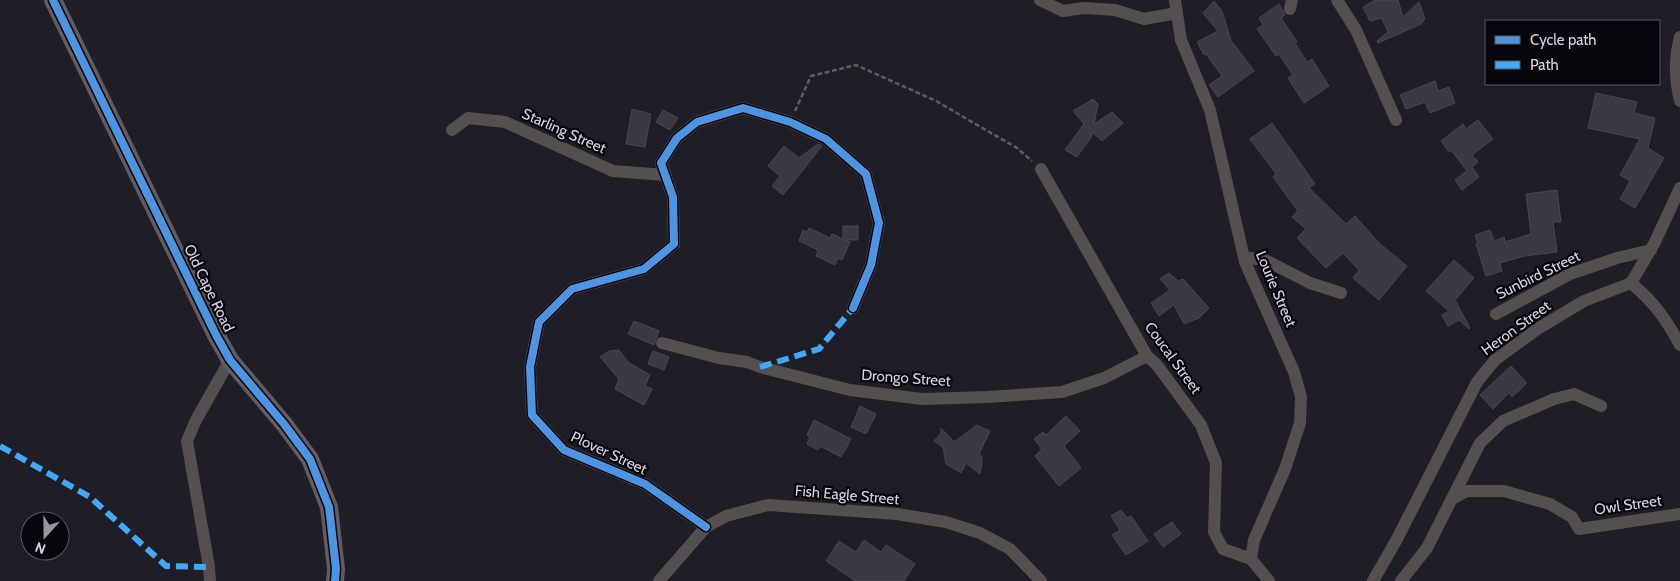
<svg xmlns="http://www.w3.org/2000/svg" width="1680" height="581" viewBox="0 0 1680 581" font-family="Cabin,sans-serif">
  <style>
    .building { fill: #3a3840; stroke: #48464e }
    .lines { fill: none; stroke-linecap: round; stroke-linejoin: round }
    .path { stroke: #5f5b5e; stroke-width: 2.5; stroke-dasharray: 5 2.5; stroke-linecap: butt }
    .street { stroke: #564f52; stroke-width: 12 }
    .secondary { stroke: #635b5e; stroke-width: 18 }
    .quiet { stroke: #3fa9f5; stroke-width: 6; stroke-dasharray: 12 6; stroke-linecap: butt }
    .cycleway-casing { stroke: #07060c; stroke-width: 11 }
    .cycleway { stroke: #4d94e3; stroke-width: 8 }
    .labels { text-anchor: middle; dominant-baseline: central; stroke-width: 4.5; stroke-linejoin: round; paint-order: stroke }
    .street-label { font-size: 15px; fill: #d9d6e2; stroke: #07060c }
  </style>
  <rect width="100%" height="100%" fill="#1f1d26"/>
  <g class="building">
    <path d="M 1375,0 L 1398,0 L 1403,17 L 1419,2 L 1425,19 L 1421,24 L 1378,43 L 1377,41 L 1388,32 L 1382,18 L 1370,21 L 1363,7 Z"/>
    <path d="M 1214,1 L 1222,11 L 1232,44 L 1233,43 L 1254,71 L 1218,97 L 1209,85 L 1222,76 L 1206,54 L 1204,55 L 1197,42 L 1218,31 L 1203,13 Z"/>
    <path d="M 1279,4 L 1285,15 L 1281,18 L 1297,42 L 1295,43 L 1307,62 L 1312,59 L 1329,86 L 1304,103 L 1288,78 L 1293,75 L 1279,54 L 1276,56 L 1257,29 L 1263,25 L 1259,18 Z"/>
    <path d="M 1435,81 L 1438,91 L 1449,87 L 1455,103 L 1430,113 L 1425,102 L 1406,109 L 1400,95 Z"/>
    <path d="M 1596,93 L 1637,102 L 1634,113 L 1655,118 L 1648,148 L 1664,158 L 1635,208 L 1620,199 L 1630,181 L 1620,175 L 1640,139 L 1588,128 Z"/>
    <path d="M 1093,99 L 1098,104 L 1094,124 L 1112,112 L 1123,123 L 1102,141 L 1092,132 L 1092,136 L 1077,157 L 1065,150 L 1084,124 L 1073,111 Z"/>
    <path d="M 632,109 L 651,114 L 645,147 L 626,144 Z"/>
    <path d="M 663,110 L 678,118 L 670,130 L 656,122 Z"/>
    <path d="M 1478,120 L 1493,139 L 1472,155 L 1478,162 L 1472,167 L 1479,177 L 1462,190 L 1455,180 L 1467,171 L 1451,150 L 1449,152 L 1441,141 L 1463,124 L 1466,129 Z"/>
    <path d="M 1272,123 L 1315,184 L 1309,188 L 1346,224 L 1355,216 L 1379,243 L 1407,266 L 1379,300 L 1353,278 L 1359,270 L 1343,253 L 1326,268 L 1297,238 L 1306,229 L 1292,217 L 1298,211 L 1273,177 L 1276,174 L 1250,139 Z"/>
    <path d="M 818,144 L 822,146 L 783,195 L 772,186 L 780,176 L 768,166 L 784,146 L 799,158 Z"/>
    <path d="M 1557,190 L 1561,222 L 1553,222 L 1557,252 L 1524,256 L 1500,263 L 1502,271 L 1486,276 L 1476,244 L 1478,243 L 1475,235 L 1490,230 L 1494,241 L 1504,237 L 1505,242 L 1531,234 L 1526,194 Z"/>
    <path d="M 843,226 L 858,226 L 858,240 L 844,240 L 850,242 L 842,260 L 838,258 L 835,265 L 816,256 L 818,250 L 799,241 L 803,230 L 807,232 L 809,228 L 830,238 L 832,234 L 843,239 Z"/>
    <path d="M 1454,260 L 1474,278 L 1455,300 L 1470,328 L 1469,329 L 1459,320 L 1448,326 L 1442,315 L 1449,311 L 1426,291 Z"/>
    <path d="M 1169,273 L 1178,281 L 1183,279 L 1209,308 L 1199,318 L 1184,324 L 1174,305 L 1159,316 L 1151,303 L 1170,290 L 1160,279 Z"/>
    <path d="M 634,321 L 659,331 L 654,345 L 628,334 Z"/>
    <path d="M 619,350 L 628,362 L 650,375 L 645,386 L 652,389 L 644,405 L 615,389 L 619,379 L 600,357 L 609,351 Z"/>
    <path d="M 653,351 L 669,357 L 664,370 L 648,364 Z"/>
    <path d="M 1511,366 L 1527,383 L 1512,397 L 1509,393 L 1493,409 L 1480,395 Z"/>
    <path d="M 860,406 L 876,414 L 866,434 L 851,427 Z"/>
    <path d="M 1066,416 L 1080,431 L 1064,446 L 1081,468 L 1059,486 L 1035,456 L 1042,449 L 1034,439 L 1043,432 L 1046,435 Z"/>
    <path d="M 814,420 L 851,439 L 841,457 L 820,446 L 818,450 L 807,444 L 810,437 L 807,435 Z"/>
    <path d="M 976,425 L 990,431 L 979,454 L 982,457 L 982,462 L 980,474 L 966,463 L 961,473 L 946,464 L 943,447 L 934,441 L 941,433 L 941,428 L 954,442 L 973,428 Z"/>
    <path d="M 1121,510 L 1127,518 L 1131,516 L 1148,541 L 1126,555 L 1112,535 L 1120,530 L 1111,516 Z"/>
    <path d="M 1172,522 L 1181,534 L 1163,547 L 1154,534 Z"/>
    <path d="M 864,540 L 881,552 L 886,545 L 915,564 L 904,581 L 855,581 L 826,561 L 839,541 L 856,552 Z"/>
  </g>
  <g class="lines">
    <path class="path" d="M 795,111 L 811,76 L 856,65 L 936,101 L 1017,148 L 1032,161"/>
    <g class="street">
      <path d="M 1040,0 L 1063,11 L 1084,8 L 1115,10 L 1144,19 L 1177,13"/>
      <path d="M 1175,0 L 1181,40 L 1210,110 L 1245,262 L 1294,372 L 1301,397 L 1300,423 L 1285,469 L 1254,540 L 1251,559 L 1269,581"/>
      <path d="M 1337,0 L 1356,30 L 1396,120"/>
      <path d="M 1290,9 L 1292,0"/>
      <path d="M 1680,37 C 1674,60 1675,79 1680,101"/>
      <path d="M 452,130 L 468,118 L 505,122 L 613,171 L 665,175"/>
      <path d="M 1041,169 L 1147,356 L 1157,365 L 1201,425 L 1216,463 L 1214,532 L 1223,549 L 1251,559"/>
      <path d="M 1245,262 L 1249,258 L 1265,260 L 1310,283 L 1341,293"/>
      <path d="M 1631,283 C 1654,302 1666,319 1680,345"/>
      <path d="M 1496,314 L 1570,274 L 1617,258 L 1651,250"/>
      <path d="M 662,343 L 719,358 L 747,362 L 760,367 L 850,390 L 922,399 L 987,397 L 1062,392 L 1104,378 L 1147,356"/>
      <path d="M 1452,499 L 1467,491 L 1504,491 L 1550,504 L 1572,517 L 1579,529 L 1680,514"/>
      <path d="M 706,527 L 645,484 L 564,450 L 532,415 L 530,367 L 539,322 L 572,289 L 644,269 L 674,244 L 673,197 L 661,163 L 677,138 L 697,122 L 743,108 L 790,122 L 826,139 L 866,174 L 879,223 L 871,265 L 853,308"/>
      <path d="M 210,581 L 209,567 L 187,441 L 196,420 L 230,360"/>
      <path d="M 659,581 L 706,527 L 726,516 L 768,505 L 897,514 L 946,522 L 980,533 L 1010,549 L 1041,581"/>
      <path d="M 1373,581 L 1397,539 L 1477,382 L 1495,360 L 1539,328 L 1584,301 L 1631,283 L 1655,242 L 1680,188"/>
      <path d="M 1401,581 L 1427,548 L 1480,443 L 1503,421 L 1554,399 L 1574,394 L 1601,406"/>
    </g>
    <path class="secondary" d="M 53,0 L 216,335 L 230,360 L 284,424 L 310,459 L 329,507 L 336,569 L 335,581"/>
    <g class="quiet">
      <path d="M 760,367 L 819,349 L 853,308"/>
      <path d="M 0,446 L 90,497 L 166,566 L 209,567"/>
    </g>
    <g class="cycleway-casing">
      <g id="cycleway">
        <path d="M 53,0 L 216,335 L 230,360 L 284,424 L 310,459 L 329,507 L 336,569 L 335,581"/>
        <path d="M 706,527 L 645,484 L 564,450 L 532,415 L 530,367 L 539,322 L 572,289 L 644,269 L 674,244 L 673,197 L 661,163 L 677,138 L 697,122 L 743,108 L 790,122 L 826,139 L 866,174 L 879,223 L 871,265 L 853,308"/>
      </g>
    </g>
    <use href="#cycleway" class="cycleway"/>
  </g>
  <g class="labels">
    <g class="street-label">
      <text transform="translate(564 131) rotate(24)">Starling Street</text>
      <text transform="translate(1538 275) rotate(-26)">Sunbird Street</text>
      <text transform="translate(209 288) rotate(64)">Old Cape Road</text>
      <text transform="translate(1276 289) rotate(67)">Lourie Street</text>
      <text transform="translate(1516 328) rotate(-36)">Heron Street</text>
      <text transform="translate(1173 358) rotate(54)">Coucal Street</text>
      <text transform="translate(906 378) rotate(4)">Drongo Street</text>
      <text transform="translate(609 453) rotate(25)">Plover Street</text>
      <text transform="translate(847 495) rotate(5)">Fish Eagle Street</text>
      <text transform="translate(1628 505) rotate(-8)">Owl Street</text>
    </g>
  </g>
  <rect x="1485" y="20" width="175" height="65" fill="#07060c" stroke="#5b5962"/>
  <rect x="1495" y="36" width="25" height="8" fill="#4d94e3" stroke="#5b5962"/>
  <text x="1530" y="45" font-size="15" fill="#d9d6e2">Cycle path</text>
  <rect x="1495" y="61" width="25" height="8" fill="#3fa9f5" stroke="#5b5962"/>
  <text x="1530" y="70" font-size="15" fill="#d9d6e2">Path</text>
  <g transform="translate(45 536) rotate(201)"><circle r="24" fill="#07060c" stroke="#5b5962"/>
  <path d="M0-4L9 19L0 12L-9 19Z" fill="#9895a0"/>
  <text y="-8" font-size="14" font-weight="bold" text-anchor="middle" fill="#d9d6e2">N</text>
  </g>
</svg>
